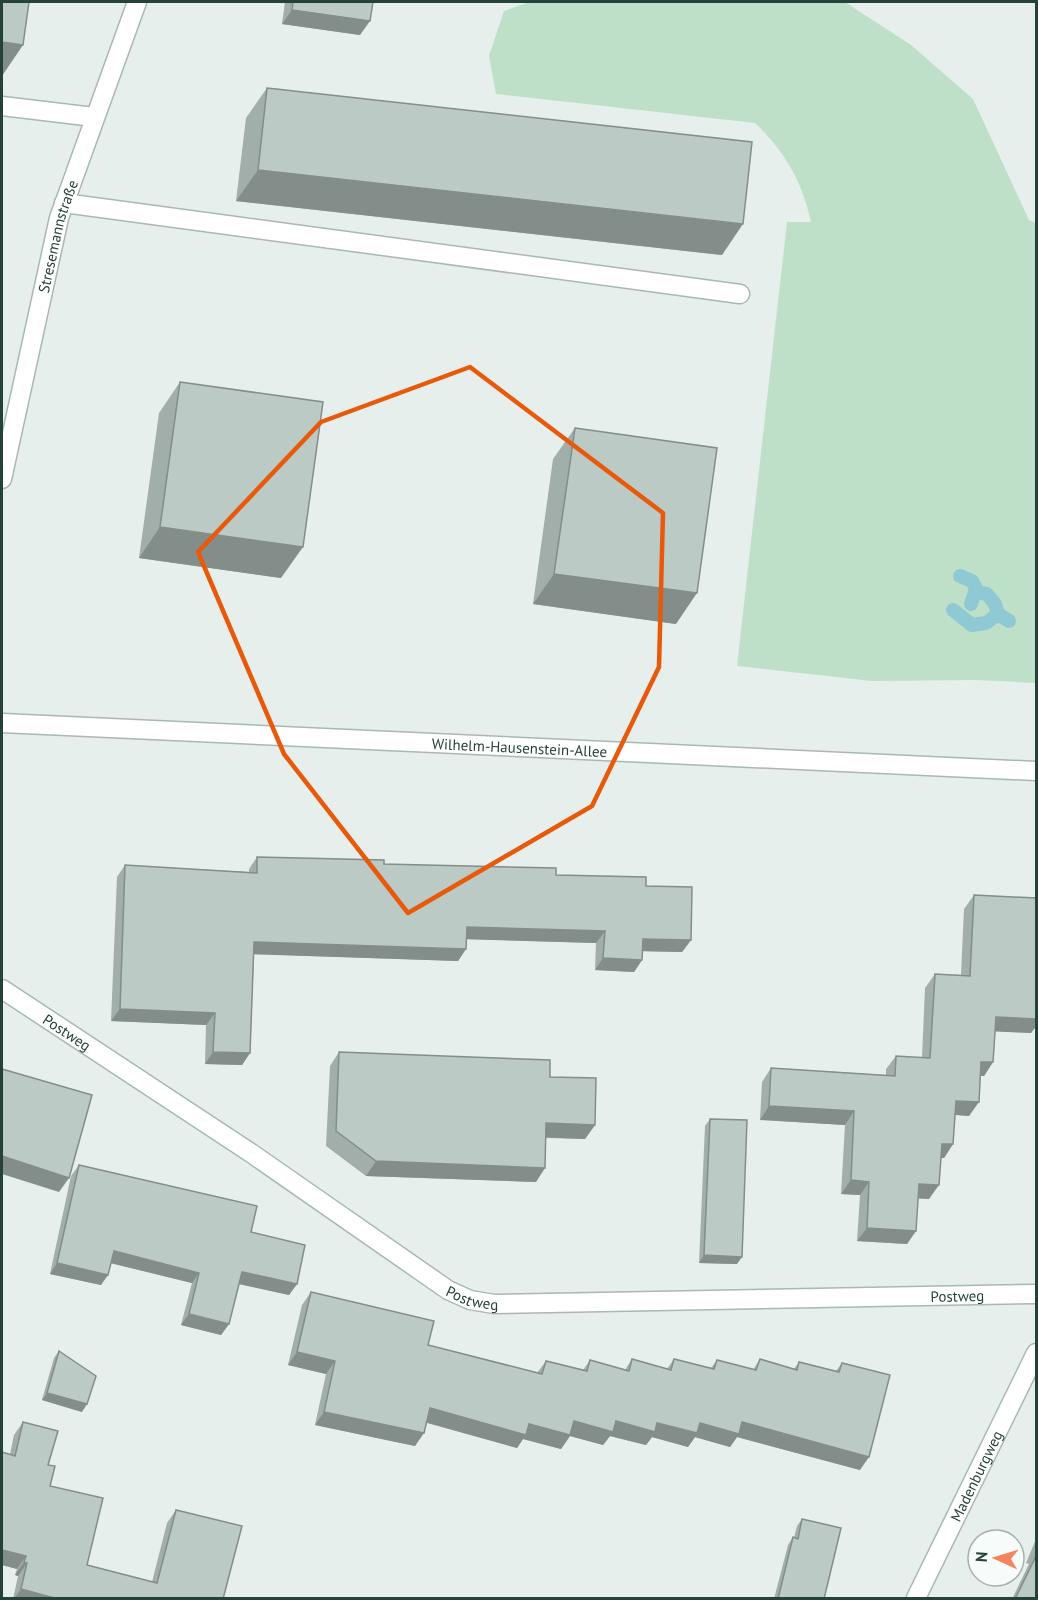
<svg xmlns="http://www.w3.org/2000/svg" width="1038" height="1600" viewBox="0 0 1038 1600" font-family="'PT Sans',sans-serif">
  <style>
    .green { fill: #bfe0c8 }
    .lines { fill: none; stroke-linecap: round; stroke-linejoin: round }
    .stream { stroke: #8ec9d4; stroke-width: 14 }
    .minor-casing { stroke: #a8b8b2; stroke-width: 21 }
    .minor { stroke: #fff; stroke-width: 18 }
    .wall { fill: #a1aea9 }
    .shaded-wall { fill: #838d89 }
    .building { fill: #bbcac4; stroke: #838d89; stroke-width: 1.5 }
    .marked { fill: none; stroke: #e8590c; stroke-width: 4.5; stroke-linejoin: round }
    .labels { text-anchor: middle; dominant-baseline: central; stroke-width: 5; stroke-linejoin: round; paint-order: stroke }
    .street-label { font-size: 15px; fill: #24423a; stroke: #f7fbf9 }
  </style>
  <rect width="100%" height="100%" fill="#e6efeb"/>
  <path class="green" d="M 529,2 L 845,2 L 911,45 L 973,99 L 1029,220 L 1036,223 L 1036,683 L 976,680 L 872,681 L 737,666 L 787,222 L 811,222 C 802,181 785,152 755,123 L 496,94 L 489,56 L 504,11 Z"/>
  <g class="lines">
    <g class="stream">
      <path d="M 960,576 L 972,581 L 978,592"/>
      <path d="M 971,604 L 975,592 L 987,594 L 995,604 L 998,614"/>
      <path d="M 953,610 L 972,625 L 986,623 L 998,614 L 1009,621"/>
    </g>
    <g class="minor-casing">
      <g id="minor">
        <path d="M 2,106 L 94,117"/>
        <path d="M 64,203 L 740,294"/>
        <path id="s1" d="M 2,479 L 59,218 L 137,2"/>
        <path id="s2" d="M 2,723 L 1036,771"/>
        <path id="s3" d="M 2,989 L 251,1153 L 448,1290 L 470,1300 L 494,1304 L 1036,1294"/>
        <path id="s4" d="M 916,1598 L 1036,1353"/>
      </g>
    </g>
    <use href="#minor" class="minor"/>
  </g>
  <g class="wall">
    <path d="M 285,2 L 373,2 L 360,35 L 282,24 Z"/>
    <path d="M 267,88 L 722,255 L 236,201 L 246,118 Z"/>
    <path d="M 180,382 L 281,578 L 139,558 L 159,413 Z"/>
    <path d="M 575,428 L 676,624 L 533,604 L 553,459 Z"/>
    <path d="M 257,857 L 384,864 L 556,875 L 646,886 L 691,940 L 682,952 L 642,951 L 642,960 L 634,972 L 595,970 L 596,943 L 467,939 L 466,949 L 458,961 L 254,954 L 250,1053 L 242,1065 L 205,1064 L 206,1025 L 111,1021 L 117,877 L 125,865 L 249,872 L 249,869 Z"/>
    <path d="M 974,895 L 1036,898 L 1036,1026 L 1031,1033 L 995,1031 L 993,1062 L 984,1076 L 981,1076 L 969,1116 L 955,1115 L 953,1144 L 944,1158 L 941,1158 L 929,1199 L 918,1198 L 916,1231 L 907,1244 L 857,1241 L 860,1195 L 841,1194 L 845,1125 L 760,1120 L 762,1082 L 771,1068 L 886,1075 L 886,1069 L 896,1056 L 922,1058 L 925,988 L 935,974 L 961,975 L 964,909 Z"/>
    <path d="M 339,1052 L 550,1077 L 595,1125 L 585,1139 L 546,1138 L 536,1182 L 366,1176 L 326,1146 L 330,1066 Z"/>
    <path d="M 710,1119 L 737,1264 L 699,1263 L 705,1126 Z"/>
    <path d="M 79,1165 L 251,1232 L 297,1284 L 289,1295 L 239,1284 L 229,1324 L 221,1335 L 181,1325 L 192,1283 L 111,1263 L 101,1285 L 50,1274 L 71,1176 Z"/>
    <path d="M 311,1292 L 428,1345 L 537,1373 L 546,1361 L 583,1370 L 590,1360 L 625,1370 L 632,1359 L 667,1369 L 674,1359 L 711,1368 L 717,1360 L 753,1370 L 760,1359 L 794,1369 L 799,1362 L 836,1371 L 842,1363 L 860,1470 L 737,1437 L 730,1447 L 695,1437 L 688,1447 L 652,1437 L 646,1445 L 610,1436 L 603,1445 L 570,1436 L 561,1449 L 523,1439 L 517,1448 L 427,1423 L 415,1446 L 315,1425 L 326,1374 L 288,1365 L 302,1305 Z"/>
    <path d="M 59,1351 L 82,1412 L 42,1400 L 54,1358 Z"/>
    <path d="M 23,1422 L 48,1465 L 50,1486 L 87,1565 L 152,1582 L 167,1523 L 176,1510 L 223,1599 L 13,1599 L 18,1576 L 15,1575 L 17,1569 L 2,1565 L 2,1452 L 10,1454 L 14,1435 Z"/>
    <path d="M 802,1519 L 824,1599 L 774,1599 L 788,1545 L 793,1537 L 794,1538 L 797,1526 Z"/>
    <path d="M 1036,1539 L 1036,1599 L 1012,1599 L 1029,1564 L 1026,1563 Z"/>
  </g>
  <g class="shaded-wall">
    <path d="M 292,10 L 370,21 L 360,35 L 282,24 Z"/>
    <path d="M 2,42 L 23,45 L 2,76 Z"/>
    <path d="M 258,170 L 743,224 L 722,255 L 236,201 Z"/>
    <path d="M 160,527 L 303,547 L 281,578 L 139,558 Z"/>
    <path d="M 554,574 L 697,593 L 676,624 L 533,604 Z"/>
    <path d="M 467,927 L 605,931 L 596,943 L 459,939 Z"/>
    <path d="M 643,939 L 691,940 L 682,952 L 634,951 Z"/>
    <path d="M 254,942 L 466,949 L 458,961 L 246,954 Z"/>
    <path d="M 603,958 L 642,960 L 634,972 L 595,970 Z"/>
    <path d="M 120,1009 L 215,1013 L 206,1025 L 111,1021 Z"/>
    <path d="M 996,1017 L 1036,1019 L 1036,1026 L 1031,1033 L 986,1031 Z"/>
    <path d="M 213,1052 L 250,1053 L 242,1065 L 205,1064 Z"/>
    <path d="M 981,1062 L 993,1062 L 984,1076 L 972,1075 Z"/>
    <path d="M 956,1101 L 979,1102 L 969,1116 L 947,1114 Z"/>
    <path d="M 769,1106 L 854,1111 L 845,1125 L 760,1120 Z"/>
    <path d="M 546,1123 L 595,1125 L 585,1139 L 536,1137 Z"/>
    <path d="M 942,1144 L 953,1144 L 944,1158 L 932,1157 Z"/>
    <path d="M 2,1156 L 69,1178 L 59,1192 L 2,1174 Z"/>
    <path d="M 376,1161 L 545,1168 L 536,1182 L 366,1176 Z"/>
    <path d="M 851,1180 L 869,1182 L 860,1195 L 841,1194 Z"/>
    <path d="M 919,1184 L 939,1185 L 929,1199 L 910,1198 Z"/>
    <path d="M 867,1228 L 916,1231 L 907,1244 L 857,1241 Z"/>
    <path d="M 114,1251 L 199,1273 L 192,1283 L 106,1262 Z"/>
    <path d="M 704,1255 L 742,1257 L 737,1264 L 699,1263 Z"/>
    <path d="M 57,1263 L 108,1275 L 101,1285 L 50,1274 Z"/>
    <path d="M 242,1272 L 297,1284 L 289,1295 L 234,1283 Z"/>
    <path d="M 189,1314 L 229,1324 L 221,1335 L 181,1325 Z"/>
    <path d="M 297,1352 L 335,1361 L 326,1374 L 288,1365 Z"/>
    <path d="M 47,1393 L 87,1404 L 82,1412 L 42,1400 Z"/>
    <path d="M 430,1408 L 529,1424 L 574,1421 L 657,1423 L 742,1422 L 869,1457 L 860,1470 L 737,1437 L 730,1447 L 695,1437 L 688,1447 L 652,1437 L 646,1445 L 610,1436 L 603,1445 L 570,1436 L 561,1449 L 523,1439 L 517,1448 L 421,1421 Z"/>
    <path d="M 324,1412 L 424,1433 L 415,1446 L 315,1425 Z"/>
    <path d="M 2,1550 L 26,1556 L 17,1569 L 2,1565 Z"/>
    <path d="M 24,1562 L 27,1563 L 18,1576 L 15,1575 Z"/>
    <path d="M 21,1589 L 58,1599 L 14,1599 Z"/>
  </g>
  <g class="building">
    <path d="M 2,2 L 29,2 L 23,45 L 2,42 Z"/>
    <path d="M 293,2 L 373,2 L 370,21 L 292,10 Z"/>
    <path d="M 267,88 L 752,142 L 743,224 L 258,170 Z"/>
    <path d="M 180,382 L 323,402 L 303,547 L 160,527 Z"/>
    <path d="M 575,428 L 717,448 L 697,593 L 554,574 Z"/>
    <path d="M 257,857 L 384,860 L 384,864 L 556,868 L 556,875 L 646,877 L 646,886 L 692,887 L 691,940 L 643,939 L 642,960 L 603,958 L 605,931 L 467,927 L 466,949 L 254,942 L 250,1053 L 213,1052 L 215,1013 L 120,1009 L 125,865 L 257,873 Z"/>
    <path d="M 974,895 L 1036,898 L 1036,1019 L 996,1017 L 993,1062 L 981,1062 L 979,1102 L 956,1101 L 953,1144 L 942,1144 L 939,1185 L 919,1184 L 916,1231 L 867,1228 L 869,1182 L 851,1180 L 854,1111 L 769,1106 L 771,1068 L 895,1076 L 896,1056 L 930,1058 L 935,974 L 970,976 Z"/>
    <path d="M 339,1052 L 550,1060 L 550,1077 L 596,1078 L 595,1125 L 546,1123 L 545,1168 L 376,1161 L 336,1131 Z"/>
    <path d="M 2,1069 L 92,1095 L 69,1178 L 2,1156 Z"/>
    <path d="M 710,1119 L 747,1120 L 742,1257 L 704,1255 Z"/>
    <path d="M 79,1165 L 257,1206 L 251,1232 L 305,1245 L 297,1284 L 242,1272 L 229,1324 L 189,1314 L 199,1273 L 114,1251 L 108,1275 L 57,1263 Z"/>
    <path d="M 311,1292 L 434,1321 L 428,1345 L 542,1374 L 546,1361 L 587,1371 L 590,1360 L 629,1371 L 632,1359 L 671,1370 L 674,1359 L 714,1369 L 717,1360 L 756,1370 L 760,1359 L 797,1370 L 799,1362 L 839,1372 L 842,1363 L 890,1375 L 869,1457 L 742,1422 L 739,1434 L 700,1423 L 697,1433 L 657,1423 L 655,1432 L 616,1421 L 613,1432 L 574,1421 L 570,1435 L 529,1424 L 526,1435 L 430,1408 L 424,1433 L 324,1412 L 335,1361 L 297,1352 Z"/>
    <path d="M 59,1351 L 96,1376 L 87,1404 L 47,1393 Z"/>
    <path d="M 23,1422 L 58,1431 L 48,1465 L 55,1466 L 50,1486 L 103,1498 L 87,1565 L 157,1583 L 176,1510 L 242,1526 L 223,1599 L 58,1599 L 21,1589 L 27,1563 L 24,1562 L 26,1556 L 2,1550 L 2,1452 L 15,1456 Z"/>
    <path d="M 802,1519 L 841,1528 L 824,1599 L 778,1599 L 793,1537 L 798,1539 Z"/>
    <path d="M 1036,1556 L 1036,1599 L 1015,1599 Z"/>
  </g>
  <path class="marked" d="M 470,367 L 663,513 L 659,667 L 592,806 L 408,913 L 284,754 L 198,552 L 321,422 Z"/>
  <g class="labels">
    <g class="street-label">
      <text stroke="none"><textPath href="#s1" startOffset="249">Stresemannstraße</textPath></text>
      <text stroke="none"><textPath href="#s2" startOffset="518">Wilhelm-Hausenstein-Allee</textPath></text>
      <text stroke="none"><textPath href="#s3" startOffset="78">Postweg</textPath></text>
      <text stroke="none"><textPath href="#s3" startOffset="564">Postweg</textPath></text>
      <text stroke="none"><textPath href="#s3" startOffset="1050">Postweg</textPath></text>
      <text stroke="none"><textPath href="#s4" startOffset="136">Madenburgweg</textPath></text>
    </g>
  </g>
  <rect width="1038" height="1600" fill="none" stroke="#24423a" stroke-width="6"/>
  <g transform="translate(996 1558) rotate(274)"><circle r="28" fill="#f7fbf9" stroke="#a3b1ad" stroke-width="1.5"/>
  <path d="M0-4.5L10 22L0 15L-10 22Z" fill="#f4845f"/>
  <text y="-9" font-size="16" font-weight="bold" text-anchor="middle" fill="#24423a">N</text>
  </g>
</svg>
